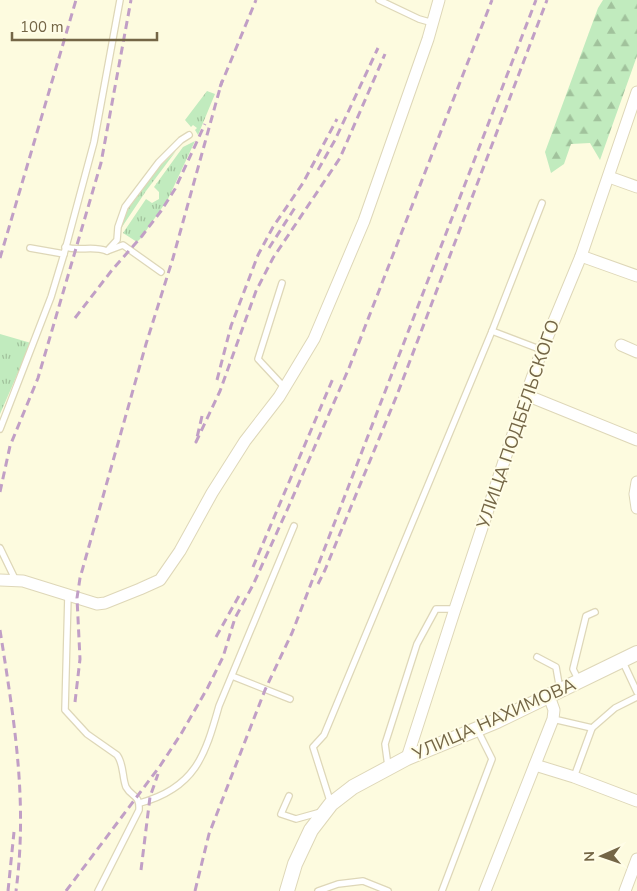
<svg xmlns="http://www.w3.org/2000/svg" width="637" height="891" viewBox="0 0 637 891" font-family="'Nunito Sans',sans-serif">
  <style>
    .grass { fill: url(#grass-tufts) }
    .forest { fill: url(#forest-firs) }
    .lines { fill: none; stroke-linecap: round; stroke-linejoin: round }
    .service-casing { stroke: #ded7b8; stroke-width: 8 }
    .minor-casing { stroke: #ded7b8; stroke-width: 13 }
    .tertiary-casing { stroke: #ded7b8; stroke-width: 16 }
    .service { stroke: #fff; stroke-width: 5.5 }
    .minor { stroke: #fff; stroke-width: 11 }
    .tertiary { stroke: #fff; stroke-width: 14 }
    .rail { stroke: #c19fc6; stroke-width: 3; stroke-dasharray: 8 5; stroke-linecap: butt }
    .labels { text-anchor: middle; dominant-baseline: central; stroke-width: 4; stroke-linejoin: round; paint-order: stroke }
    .street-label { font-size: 18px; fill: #746646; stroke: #fffde7 }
  </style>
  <defs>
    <pattern id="grass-tufts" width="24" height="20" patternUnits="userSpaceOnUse" patternTransform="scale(1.25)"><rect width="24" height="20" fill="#c1ebbe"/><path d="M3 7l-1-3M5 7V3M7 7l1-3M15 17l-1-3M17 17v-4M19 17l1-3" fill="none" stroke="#a1c29c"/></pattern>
    <pattern id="forest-firs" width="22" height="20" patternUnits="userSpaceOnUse" patternTransform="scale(1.25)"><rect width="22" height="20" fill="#c1ebbe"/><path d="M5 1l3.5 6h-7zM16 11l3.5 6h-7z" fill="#a1c29c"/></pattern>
  </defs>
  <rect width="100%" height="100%" fill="#fdfbdf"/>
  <g class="grass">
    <path d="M 207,91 L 215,94 L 198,135 L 195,130 L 197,128 L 193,125 L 191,127 L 185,120 Z"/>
    <path d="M 195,141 L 168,199 L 141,238 L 137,242 L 123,233 L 146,199 L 152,203 L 159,199 L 159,192 L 154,187 L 183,147 Z"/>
    <path d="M 176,151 L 146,191 L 120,230 L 119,229 L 126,209 L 153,173 Z"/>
    <path d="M 0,334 L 31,343 L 0,414 Z"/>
  </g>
  <path class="forest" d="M 603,0 L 637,0 L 637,56 L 600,160 L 590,143 L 571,144 L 564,164 L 551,173 L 545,152 L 598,8 Z"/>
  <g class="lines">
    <g class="service-casing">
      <g id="service">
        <path d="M 379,0 L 419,19 L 433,23"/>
        <path d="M 65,247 C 81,252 91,245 107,251 L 123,245 L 161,272"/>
        <path d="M 30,248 L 64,254"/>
        <path d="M 107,251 L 117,240 L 118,227 L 125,207 L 159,162 L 181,140 L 189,135"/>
        <path d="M 282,283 L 258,359 L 284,387"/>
        <path d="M 492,331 L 542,350"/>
        <path d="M 0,429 L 51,297 L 64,254 L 94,142 L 120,0"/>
        <path d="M 0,548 L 16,581"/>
        <path d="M 68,595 L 65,710 L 87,734 L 117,755 C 124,764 122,777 126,787 C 132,798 140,794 139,810 L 98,891"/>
        <path d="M 537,657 L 556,667 L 560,690"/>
        <path d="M 622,660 L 637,692"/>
        <path d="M 232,676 L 290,699"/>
        <path d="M 579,681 L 573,669 L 586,616 L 595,612"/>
        <path d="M 553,719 L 592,728"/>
        <path d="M 388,766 L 385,744 L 417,644 L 436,609 L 455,609"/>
        <path d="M 574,777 L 592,728 L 615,708 L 637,697"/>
        <path d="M 289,796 L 281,814 L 296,819 L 321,812"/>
        <path d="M 140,803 C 195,788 205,756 219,706 L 294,526"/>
        <path d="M 331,804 L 313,747 L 324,735 L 492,331 L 542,203"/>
        <path d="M 318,891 L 338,884 L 363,881 L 388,891"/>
        <path d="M 442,891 L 492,759 L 477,729"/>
      </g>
    </g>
    <g class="minor-casing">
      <g id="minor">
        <path d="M 609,177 L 637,187"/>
        <path d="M 581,256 L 637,276"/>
        <path d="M 621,345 L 637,352"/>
        <path d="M 526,395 L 637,440"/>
        <path d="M 637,482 L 635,494 L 637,508"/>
        <path d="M 0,580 L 23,581 L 97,604 L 105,603 L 140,589 L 160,580 L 180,551 L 212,493 L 245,441 L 279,397 L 314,339 L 364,221 L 428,39 L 439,0"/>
        <path d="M 407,758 L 455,609 L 526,395 L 542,350 L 581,256 L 637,92"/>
        <path d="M 535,765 L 574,777 L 637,801"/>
        <path d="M 485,891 L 553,719 L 554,710 L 549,696"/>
        <path d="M 625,891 L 637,859"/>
      </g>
    </g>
    <g class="tertiary-casing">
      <path id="tertiary" d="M 287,891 L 295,864 L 311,830 L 331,804 L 353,787 L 407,758 L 497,721 L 637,653"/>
    </g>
    <use href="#service" class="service"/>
    <use href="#minor" class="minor"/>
    <use href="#tertiary" class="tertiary"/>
    <g class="rail">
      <path d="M 220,87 L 256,0"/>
      <path d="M 318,170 L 335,140 L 378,48"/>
      <path d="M 269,248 L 296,206"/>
      <path d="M 0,258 L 76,0"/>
      <path d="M 75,318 L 112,270 L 142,236 L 161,211 L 175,189 L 205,124"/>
      <path d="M 217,380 L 231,326 L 258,255 L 273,227 L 303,183 L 337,119"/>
      <path d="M 202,416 L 196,442 L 220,391 L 256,291 L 273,258 L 340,158 L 385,54"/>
      <path d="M 0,492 L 10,446 L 38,378 L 101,163 L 131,0"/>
      <path d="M 253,567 L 334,376"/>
      <path d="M 318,584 L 325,570 L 397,395 L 547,0"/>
      <path d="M 0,630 C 14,720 28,800 16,891"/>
      <path d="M 216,637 L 240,594"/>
      <path d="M 75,702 L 80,659 L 77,598 L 80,578 L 146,344 L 173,258 L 222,81"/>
      <path d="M 141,870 L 150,797 L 158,774"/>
      <path d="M 8,891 L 14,832"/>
      <path d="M 66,891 L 160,766 L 181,734 L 208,687 L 223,657 L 235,618 L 253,585 L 288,508 L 349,368 L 492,0"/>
      <path d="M 195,891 L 209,834 L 265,690 L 292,633 L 536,0"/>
    </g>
  </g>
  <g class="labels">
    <g class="street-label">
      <text transform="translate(518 424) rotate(-71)">УЛИЦА ПОДБЕЛЬСКОГО</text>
      <text transform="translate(494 719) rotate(-24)">УЛИЦА НАХИМОВА</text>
    </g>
  </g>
  <g transform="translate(602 856) rotate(268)" stroke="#fffde7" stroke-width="4" paint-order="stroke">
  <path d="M0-4L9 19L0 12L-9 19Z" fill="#746646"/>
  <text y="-8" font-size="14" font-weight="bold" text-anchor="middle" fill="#746646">N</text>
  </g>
  <path d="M12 32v8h145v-8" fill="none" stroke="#746646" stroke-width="2.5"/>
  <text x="20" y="32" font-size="15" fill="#746646" stroke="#fffde7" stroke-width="4" paint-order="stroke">100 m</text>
</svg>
